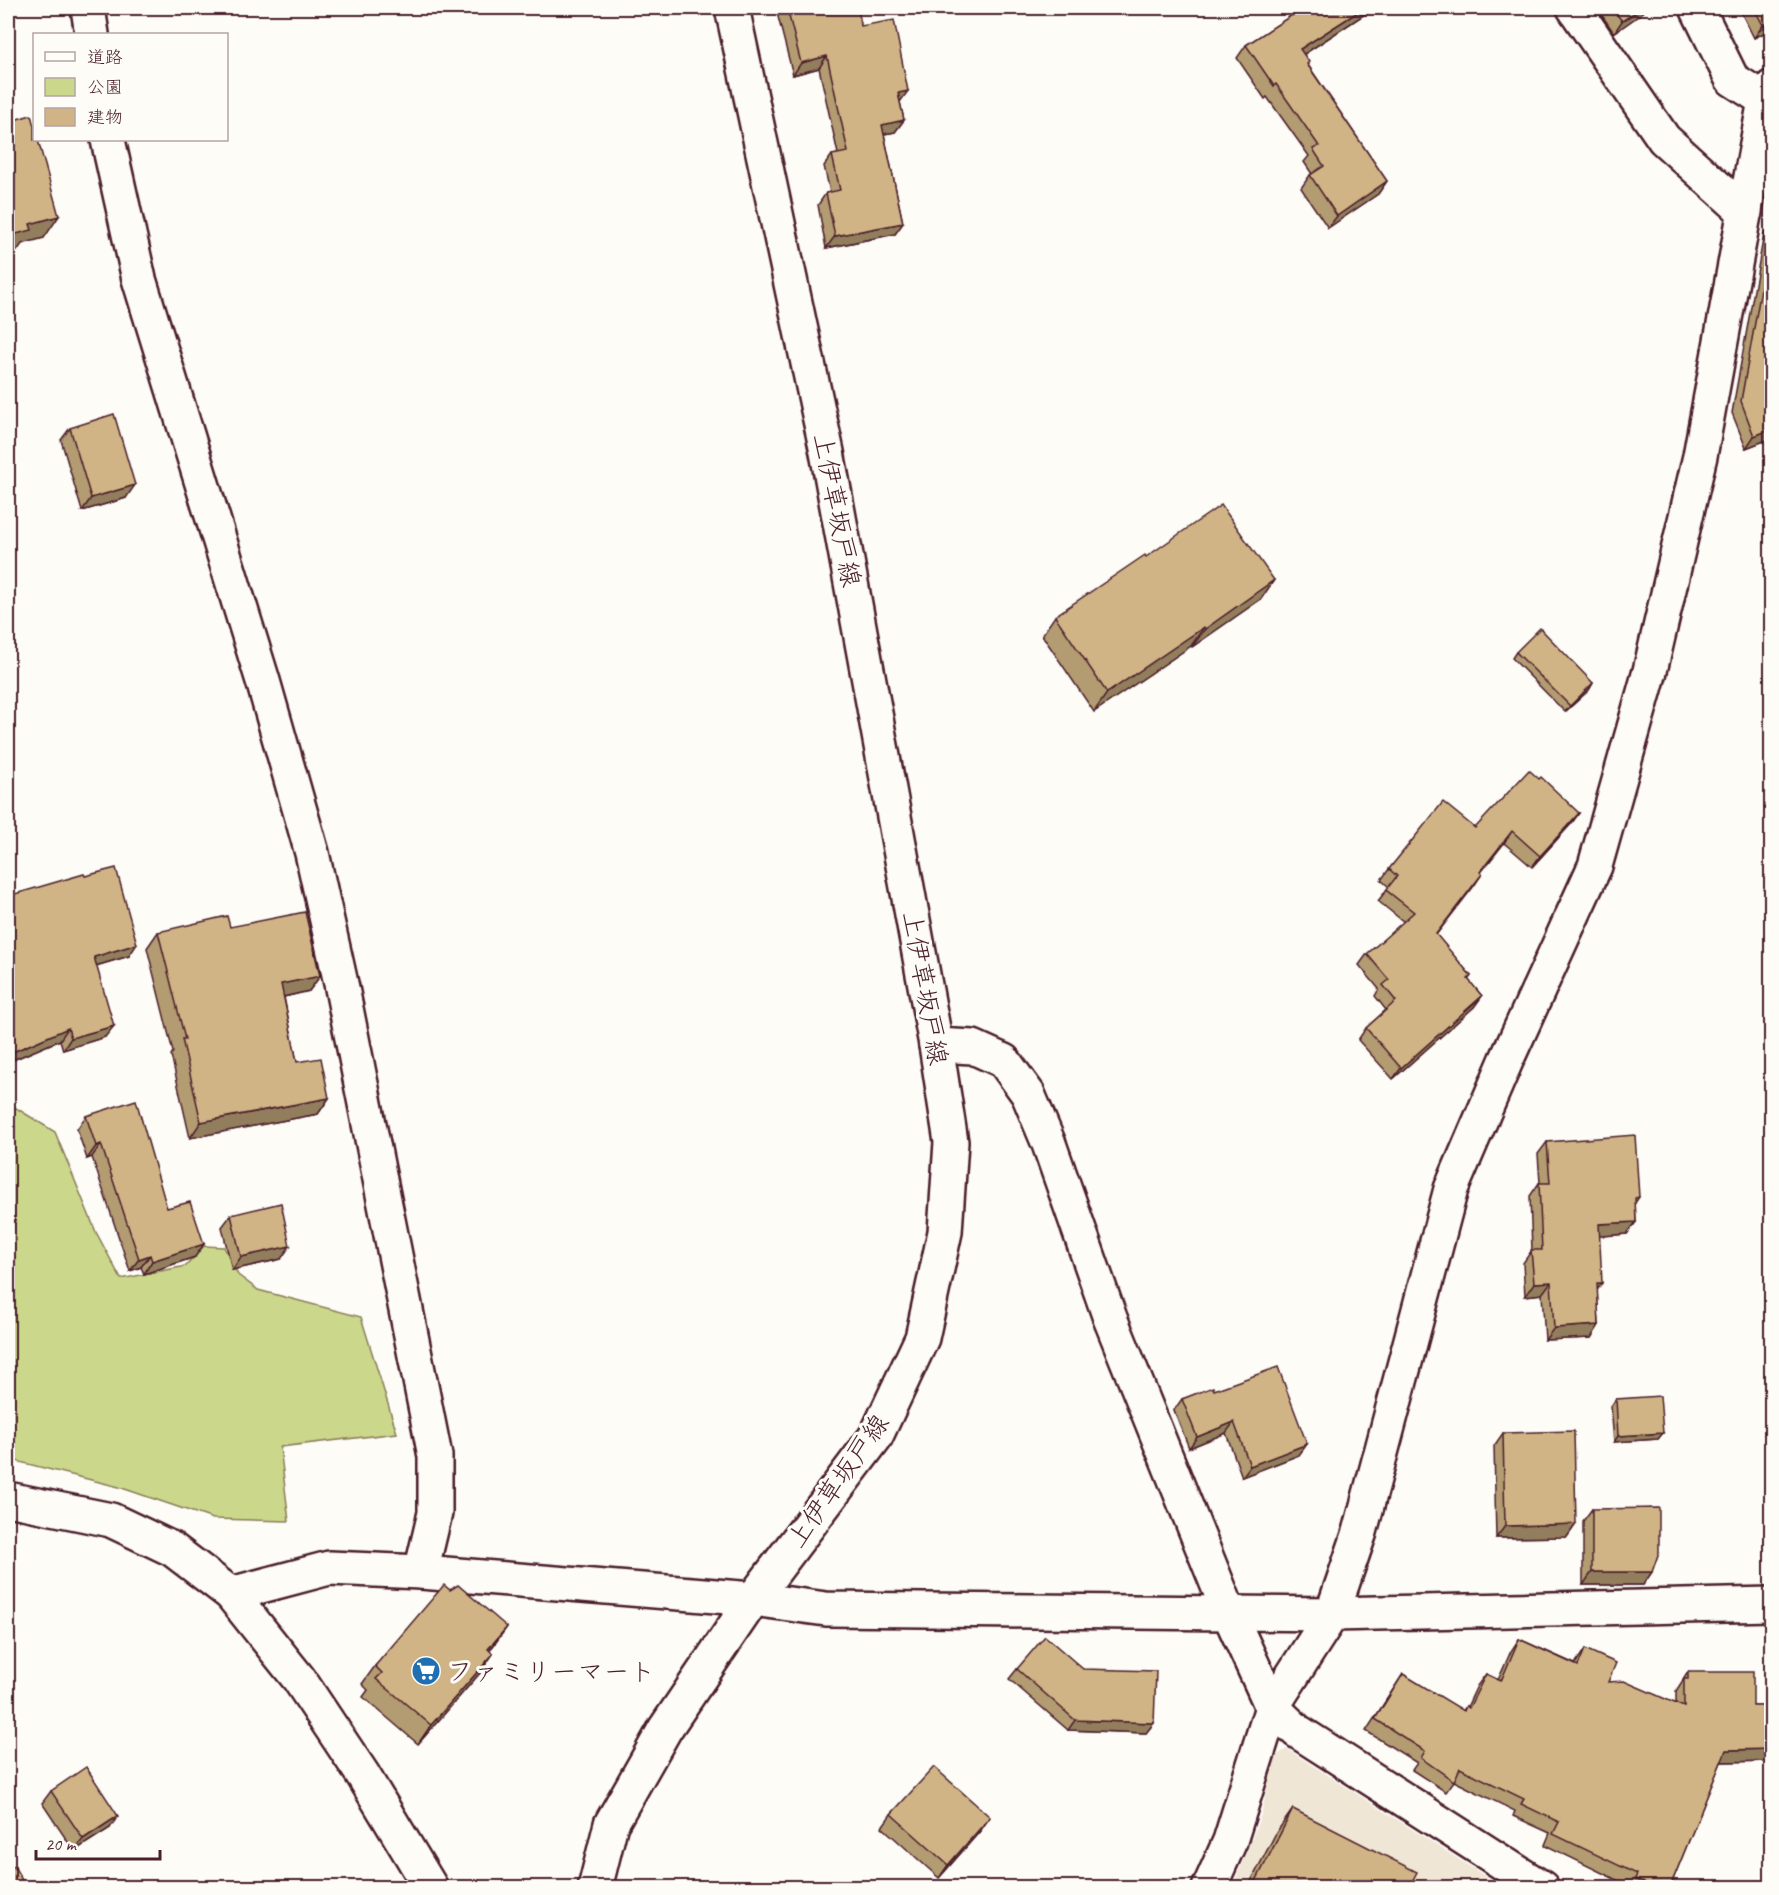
<svg xmlns="http://www.w3.org/2000/svg" width="1779" height="1895" viewBox="0 0 1779 1895" font-family="Caveat,'Klee One',sans-serif">
  <style>
    .built { fill: #f0e6d5 }
    .green { fill: #cbd78a; stroke: #8a7b5a; stroke-width: 1.5 }
    .lines { fill: none; stroke-linecap: round; stroke-linejoin: round }
    .street-casing { stroke: #4a1f2b; stroke-width: 38 }
    .secondary-casing { stroke: #4a1f2b; stroke-width: 38 }
    .street { stroke: #fdfcf7; stroke-width: 33 }
    .secondary { stroke: #fdfcf7; stroke-width: 33 }
    .wall { fill: #b39b72; stroke: #4a1f2b; stroke-width: 1.5 }
    .shaded-wall { fill: #927e5d; stroke: #4a1f2b; stroke-width: 1.5 }
    .building { fill: #d0b485; stroke: #4a1f2b; stroke-width: 1.5 }
    .labels { text-anchor: middle; dominant-baseline: central; stroke-width: 6; stroke-linejoin: round; paint-order: stroke }
    .street-label { font-size: 26px; fill: #4a1f2b; stroke: #fdfcf7 }
    .poi-label { font-size: 26px; fill: #4a1f2b; stroke: #fdfcf7; text-anchor: start }
  </style>
  <rect width="100%" height="100%" fill="#fdfcf7"/>
  <filter id="ink" filterUnits="userSpaceOnUse"><feTurbulence type="fractalNoise" baseFrequency=".0167" numOctaves="2"/><feDisplacementMap in="SourceGraphic" scale="12" xChannelSelector="R" yChannelSelector="G"/><feConvolveMatrix kernelMatrix="1 2 1 2 8 2 1 2 1" color-interpolation-filters="sRGB"/></filter>
  <g filter="url(#ink)">
    <path class="built" d="M 1287,1749 L 1502,1887 L 1232,1888 L 1261,1815 L 1274,1757 Z"/>
    <path class="green" d="M 8,1103 L 55,1132 L 96,1232 L 121,1279 L 186,1266 L 204,1246 L 224,1247 L 238,1275 L 258,1290 L 361,1317 L 397,1433 L 280,1447 L 289,1521 L 213,1519 L 119,1487 L 8,1459 Z"/>
    <g class="lines">
      <g class="street-casing">
        <g id="street">
          <path d="M 88,8 L 92,34"/>
          <path d="M 1574,8 L 1664,139 L 1745,212"/>
          <path d="M 1697,8 L 1732,79 L 1765,100"/>
          <path d="M 108,140 L 139,279 L 263,681 L 312,853 L 342,988 L 435,1456 L 435,1513 L 421,1572"/>
          <path d="M 936,1045 L 973,1047 L 1004,1061 L 1028,1094 L 1049,1144 L 1110,1318 L 1229,1613 L 1272,1707 L 1297,1731 L 1542,1888"/>
          <path d="M 231,1594 L 329,1568 L 421,1572 L 753,1599 L 826,1609 L 1332,1614 L 1772,1604"/>
          <path d="M 1209,1888 L 1230,1841 L 1272,1707 L 1332,1614 L 1360,1532 L 1451,1189 L 1506,1061 L 1595,866 L 1650,671 L 1700,456 L 1765,100 L 1772,87"/>
        </g>
      </g>
      <g class="secondary-casing">
        <g id="secondary">
          <path d="M 8,1499 L 111,1520 L 172,1549 L 231,1594 L 299,1679 L 363,1775 L 431,1888"/>
          <path d="M 595,1888 L 611,1824 L 665,1729 L 753,1599 L 876,1436 L 922,1338 L 945,1232 L 951,1142 L 936,1045 L 827,452 L 732,8"/>
        </g>
      </g>
      <use href="#street" class="street"/>
      <use href="#secondary" class="secondary"/>
    </g>
    <g class="wall">
      <path d="M 777,8 L 858,8 L 861,26 L 900,102 L 904,120 L 895,132 L 884,134 L 903,223 L 895,234 L 826,248 L 818,205 L 826,193 L 830,192 L 824,166 L 832,155 L 838,154 L 819,68 L 793,75 L 776,9 Z"/>
      <path d="M 1303,8 L 1374,8 L 1304,54 L 1308,65 L 1387,181 L 1378,194 L 1328,228 L 1301,188 L 1310,175 L 1312,174 L 1304,162 L 1309,156 L 1267,97 L 1265,99 L 1237,58 L 1246,45 Z"/>
      <path d="M 1597,8 L 1645,8 L 1641,14 L 1614,33 Z"/>
      <path d="M 1739,8 L 1772,8 L 1772,29 L 1754,38 Z"/>
      <path d="M 1772,223 L 1772,438 L 1746,448 L 1732,413 L 1764,234 Z"/>
      <path d="M 70,428 L 126,498 L 82,511 L 61,440 Z"/>
      <path d="M 1146,557 L 1274,580 L 1261,599 L 1192,647 L 1191,646 L 1094,712 L 1042,635 L 1055,616 Z"/>
      <path d="M 1516,652 L 1593,683 L 1589,690 L 1565,712 L 1512,658 Z"/>
      <path d="M 1579,813 L 1571,824 L 1532,867 L 1504,843 L 1480,873 L 1482,874 L 1474,886 L 1436,935 L 1471,976 L 1468,980 L 1482,996 L 1474,1007 L 1393,1079 L 1358,1040 L 1366,1028 L 1386,1010 L 1375,996 L 1379,989 L 1359,965 L 1367,954 L 1404,922 L 1378,901 L 1389,887 L 1381,880 L 1389,869 L 1475,828 Z"/>
      <path d="M 85,876 L 129,956 L 96,966 L 105,1037 L 63,1050 L 60,1040 L 8,1062 L 8,896 Z"/>
      <path d="M 230,927 L 320,976 L 309,991 L 284,997 L 297,1062 L 329,1098 L 318,1114 L 190,1138 L 171,1055 L 173,1052 L 147,948 L 158,932 Z"/>
      <path d="M 86,1116 L 167,1208 L 195,1257 L 144,1274 L 141,1267 L 130,1271 L 92,1157 L 87,1159 L 77,1129 Z"/>
      <path d="M 1547,1142 L 1639,1197 L 1635,1203 L 1636,1222 L 1627,1234 L 1599,1236 L 1597,1290 L 1599,1325 L 1591,1338 L 1545,1340 L 1542,1294 L 1525,1296 L 1523,1263 L 1532,1250 L 1530,1196 L 1539,1183 L 1540,1183 L 1538,1154 Z"/>
      <path d="M 231,1215 L 281,1259 L 232,1270 L 222,1227 Z"/>
      <path d="M 1214,1390 L 1307,1444 L 1299,1455 L 1242,1477 L 1226,1433 L 1189,1448 L 1174,1410 L 1182,1399 Z"/>
      <path d="M 1616,1399 L 1663,1433 L 1658,1439 L 1614,1442 L 1611,1406 Z"/>
      <path d="M 1503,1433 L 1576,1524 L 1567,1537 L 1496,1538 L 1494,1446 Z"/>
      <path d="M 1592,1509 L 1652,1572 L 1643,1585 L 1583,1585 L 1583,1521 Z"/>
      <path d="M 450,1590 L 507,1627 L 489,1651 L 480,1673 L 418,1744 L 363,1697 L 368,1690 L 362,1684 L 375,1666 Z"/>
      <path d="M 1519,1639 L 1575,1664 L 1585,1649 L 1608,1682 L 1676,1704 L 1676,1691 L 1688,1672 L 1753,1706 L 1772,1706 L 1772,1761 L 1721,1762 L 1670,1887 L 1628,1887 L 1629,1886 L 1545,1845 L 1550,1833 L 1513,1816 L 1515,1811 L 1454,1781 L 1446,1792 L 1412,1770 L 1417,1763 L 1366,1731 L 1403,1674 L 1463,1711 L 1466,1706 L 1467,1707 L 1477,1686 L 1486,1674 L 1498,1680 L 1511,1651 Z"/>
      <path d="M 1017,1669 L 1083,1669 L 1154,1723 L 1146,1733 L 1068,1730 L 1009,1679 Z"/>
      <path d="M 1772,1779 L 1772,1809 L 1770,1809 Z"/>
      <path d="M 51,1791 L 110,1828 L 74,1851 L 42,1803 Z"/>
      <path d="M 1293,1809 L 1409,1887 L 1248,1887 L 1276,1833 Z"/>
      <path d="M 891,1814 L 981,1830 L 939,1878 L 882,1827 Z"/>
    </g>
    <g class="shaded-wall">
      <path d="M 1364,8 L 1374,8 L 1292,62 L 1300,49 Z"/>
      <path d="M 1642,8 L 1645,8 L 1641,14 L 1614,33 L 1622,21 Z"/>
      <path d="M 1772,21 L 1772,29 L 1754,38 L 1763,25 Z"/>
      <path d="M 827,56 L 819,68 L 793,75 L 801,63 Z"/>
      <path d="M 908,91 L 900,102 L 898,93 Z"/>
      <path d="M 904,120 L 895,132 L 874,136 L 882,125 Z"/>
      <path d="M 1387,181 L 1378,194 L 1328,228 L 1337,216 Z"/>
      <path d="M 59,216 L 44,238 L 22,244 L 17,251 L 8,254 L 8,236 L 30,224 Z"/>
      <path d="M 903,223 L 895,234 L 826,248 L 835,236 Z"/>
      <path d="M 1772,429 L 1772,438 L 1746,448 L 1754,436 Z"/>
      <path d="M 135,485 L 126,498 L 82,511 L 91,498 Z"/>
      <path d="M 1274,580 L 1261,599 L 1192,647 L 1205,629 Z"/>
      <path d="M 1204,627 L 1191,646 L 1094,712 L 1107,693 Z"/>
      <path d="M 1593,683 L 1589,690 L 1565,712 L 1570,706 Z"/>
      <path d="M 1579,813 L 1571,824 L 1532,867 L 1540,856 Z"/>
      <path d="M 1512,831 L 1504,843 L 1472,884 L 1480,872 Z"/>
      <path d="M 137,944 L 129,956 L 85,969 L 94,957 Z"/>
      <path d="M 320,976 L 309,991 L 270,1000 L 281,984 Z"/>
      <path d="M 1482,996 L 1474,1007 L 1393,1079 L 1401,1068 Z"/>
      <path d="M 114,1026 L 105,1037 L 63,1050 L 71,1038 Z"/>
      <path d="M 68,1028 L 60,1040 L 8,1062 L 8,1054 Z"/>
      <path d="M 329,1098 L 318,1114 L 190,1138 L 201,1122 Z"/>
      <path d="M 101,1144 L 92,1157 L 87,1159 L 96,1146 Z"/>
      <path d="M 1636,1222 L 1627,1234 L 1590,1237 L 1599,1224 Z"/>
      <path d="M 204,1244 L 195,1257 L 144,1274 L 152,1261 Z"/>
      <path d="M 290,1246 L 281,1259 L 232,1270 L 241,1257 Z"/>
      <path d="M 150,1255 L 141,1267 L 130,1271 L 139,1259 Z"/>
      <path d="M 1551,1282 L 1542,1294 L 1525,1296 L 1534,1283 Z"/>
      <path d="M 1597,1283 L 1602,1283 L 1594,1295 Z"/>
      <path d="M 1599,1325 L 1591,1338 L 1545,1340 L 1554,1328 Z"/>
      <path d="M 1234,1422 L 1226,1433 L 1189,1448 L 1197,1437 Z"/>
      <path d="M 1663,1433 L 1658,1439 L 1614,1442 L 1618,1436 Z"/>
      <path d="M 1307,1444 L 1299,1455 L 1242,1477 L 1250,1466 Z"/>
      <path d="M 1576,1524 L 1567,1537 L 1496,1538 L 1505,1526 Z"/>
      <path d="M 1592,1572 L 1652,1572 L 1643,1585 L 1583,1585 Z"/>
      <path d="M 507,1627 L 494,1645 L 475,1668 L 488,1649 Z"/>
      <path d="M 493,1654 L 480,1673 L 418,1744 L 431,1725 Z"/>
      <path d="M 1075,1720 L 1154,1723 L 1146,1733 L 1068,1730 Z"/>
      <path d="M 1772,1749 L 1772,1761 L 1718,1762 L 1726,1750 Z"/>
      <path d="M 118,1816 L 110,1828 L 74,1851 L 83,1839 Z"/>
      <path d="M 990,1817 L 981,1830 L 939,1878 L 948,1865 Z"/>
    </g>
    <g class="building">
      <path d="M 787,8 L 858,8 L 861,26 L 894,20 L 908,91 L 898,93 L 904,120 L 882,125 L 903,223 L 835,236 L 826,193 L 840,190 L 832,155 L 848,152 L 827,56 L 801,63 Z"/>
      <path d="M 1303,8 L 1364,8 L 1300,49 L 1309,62 L 1307,64 L 1387,181 L 1337,216 L 1310,175 L 1324,166 L 1313,149 L 1319,146 L 1276,84 L 1274,86 L 1246,45 Z"/>
      <path d="M 1612,8 L 1642,8 L 1622,21 Z"/>
      <path d="M 1754,8 L 1772,8 L 1772,21 L 1763,25 Z"/>
      <path d="M 8,97 L 14,120 L 31,115 L 34,126 L 34,140 L 38,140 L 59,216 L 30,224 L 32,230 L 8,236 Z"/>
      <path d="M 1772,227 L 1772,429 L 1754,436 L 1741,401 Z"/>
      <path d="M 114,414 L 135,485 L 91,498 L 70,428 Z"/>
      <path d="M 1221,505 L 1274,580 L 1205,629 L 1204,627 L 1107,693 L 1055,616 L 1145,555 L 1146,557 Z"/>
      <path d="M 1540,628 L 1593,683 L 1570,706 L 1516,652 Z"/>
      <path d="M 1529,770 L 1539,779 L 1541,777 L 1579,813 L 1540,856 L 1512,831 L 1480,872 L 1482,874 L 1436,934 L 1471,976 L 1468,979 L 1482,996 L 1401,1068 L 1366,1028 L 1396,1001 L 1383,985 L 1389,980 L 1367,954 L 1414,912 L 1386,890 L 1397,876 L 1389,869 L 1443,802 L 1475,828 Z"/>
      <path d="M 116,868 L 137,944 L 94,957 L 114,1026 L 71,1038 L 68,1028 L 8,1054 L 8,896 L 84,874 L 85,876 Z"/>
      <path d="M 305,912 L 320,976 L 281,984 L 297,1062 L 321,1058 L 329,1098 L 201,1122 L 182,1039 L 185,1039 L 158,932 L 227,916 L 230,927 Z"/>
      <path d="M 136,1100 L 167,1208 L 190,1202 L 204,1244 L 152,1261 L 150,1255 L 139,1259 L 101,1144 L 96,1146 L 86,1116 Z"/>
      <path d="M 1635,1135 L 1639,1197 L 1635,1198 L 1636,1222 L 1599,1224 L 1602,1283 L 1597,1283 L 1599,1325 L 1554,1328 L 1551,1282 L 1534,1283 L 1531,1250 L 1542,1250 L 1539,1183 L 1550,1183 L 1547,1142 Z"/>
      <path d="M 281,1203 L 290,1246 L 241,1257 L 231,1215 Z"/>
      <path d="M 1278,1367 L 1307,1444 L 1250,1466 L 1234,1422 L 1197,1437 L 1182,1399 L 1213,1387 L 1214,1390 Z"/>
      <path d="M 1660,1396 L 1663,1433 L 1618,1436 L 1616,1399 Z"/>
      <path d="M 1574,1431 L 1576,1524 L 1505,1526 L 1503,1433 Z"/>
      <path d="M 1659,1508 L 1659,1552 L 1652,1572 L 1592,1572 L 1592,1509 Z"/>
      <path d="M 444,1585 L 450,1590 L 458,1585 L 507,1627 L 488,1649 L 493,1654 L 431,1725 L 376,1679 L 382,1673 L 375,1666 Z"/>
      <path d="M 1045,1636 L 1083,1669 L 1156,1671 L 1154,1723 L 1075,1720 L 1017,1669 Z"/>
      <path d="M 1519,1639 L 1578,1666 L 1585,1649 L 1616,1663 L 1608,1682 L 1624,1681 L 1684,1707 L 1684,1679 L 1688,1679 L 1688,1672 L 1753,1672 L 1753,1706 L 1772,1706 L 1772,1749 L 1726,1750 L 1670,1887 L 1653,1887 L 1635,1879 L 1637,1874 L 1553,1834 L 1559,1822 L 1521,1804 L 1524,1799 L 1460,1768 L 1454,1781 L 1421,1758 L 1425,1751 L 1375,1719 L 1403,1674 L 1464,1711 L 1466,1706 L 1469,1708 L 1486,1674 L 1501,1681 Z"/>
      <path d="M 86,1767 L 118,1816 L 83,1839 L 51,1791 Z"/>
      <path d="M 934,1767 L 990,1817 L 948,1865 L 891,1814 Z"/>
      <path d="M 1293,1809 L 1417,1872 L 1409,1887 L 1253,1887 Z"/>
      <path d="M 14,1866 L 26,1887 L 8,1887 L 8,1869 Z"/>
    </g>
  </g>
  <defs>
    <g id="supermarket-disc" transform="scale(1.5)"><circle r="9.5" fill="#1f6fb2" stroke="#fdfcf7"/><path d="M-6-5.5h2.5l.6 2H6L4.5 2H-2.5L-4.4-4H-6ZM-1.5 3.2a1.3 1.3 0 1 0 .1 0ZM3 3.2a1.3 1.3 0 1 0 .1 0Z" fill="#fff"/></g>
  </defs>
  <g fill-rule="evenodd">
    <use href="#supermarket-disc" x="426" y="1671"/>
  </g>
  <g class="labels">
    <g class="street-label">
      <text transform="translate(837 510) rotate(79)">上伊草坂戸線</text>
      <text transform="translate(925 988) rotate(80)">上伊草坂戸線</text>
      <text transform="translate(838 1481) rotate(-55)">上伊草坂戸線</text>
    </g>
    <g class="poi-label">
      <text x="447" y="1671">ファミリーマート</text>
    </g>
  </g>
  <rect width="1779" height="1895" fill="none" stroke="#fdfcf7" stroke-width="30"/>
  <rect x="15" y="15" width="1749" height="1865" fill="none" stroke="#4a1f2b" stroke-width="2" filter="url(#ink)"/>
  <rect x="33" y="33" width="195" height="108" fill="#fdfcf7" stroke="#b5a4a5" stroke-width="1.5"/>
  <rect x="45" y="52" width="30" height="9" fill="#fdfcf7" stroke="#b5a4a5" stroke-width="1.5"/>
  <text x="87" y="63" font-size="18" fill="#4a1f2b">道路</text>
  <rect x="45" y="78" width="30" height="18" fill="#cbd78a" stroke="#b5a4a5" stroke-width="1.5"/>
  <text x="87" y="93" font-size="18" fill="#4a1f2b">公園</text>
  <rect x="45" y="108" width="30" height="18" fill="#d0b485" stroke="#b5a4a5" stroke-width="1.5"/>
  <text x="87" y="123" font-size="18" fill="#4a1f2b">建物</text>
  <path d="M36 1850v9h124v-9" fill="none" stroke="#4a1f2b" stroke-width="3"/>
  <text x="45" y="1850" font-size="18" fill="#4a1f2b" stroke="#fdfcf7" stroke-width="4.5" paint-order="stroke">20 m</text>
</svg>
